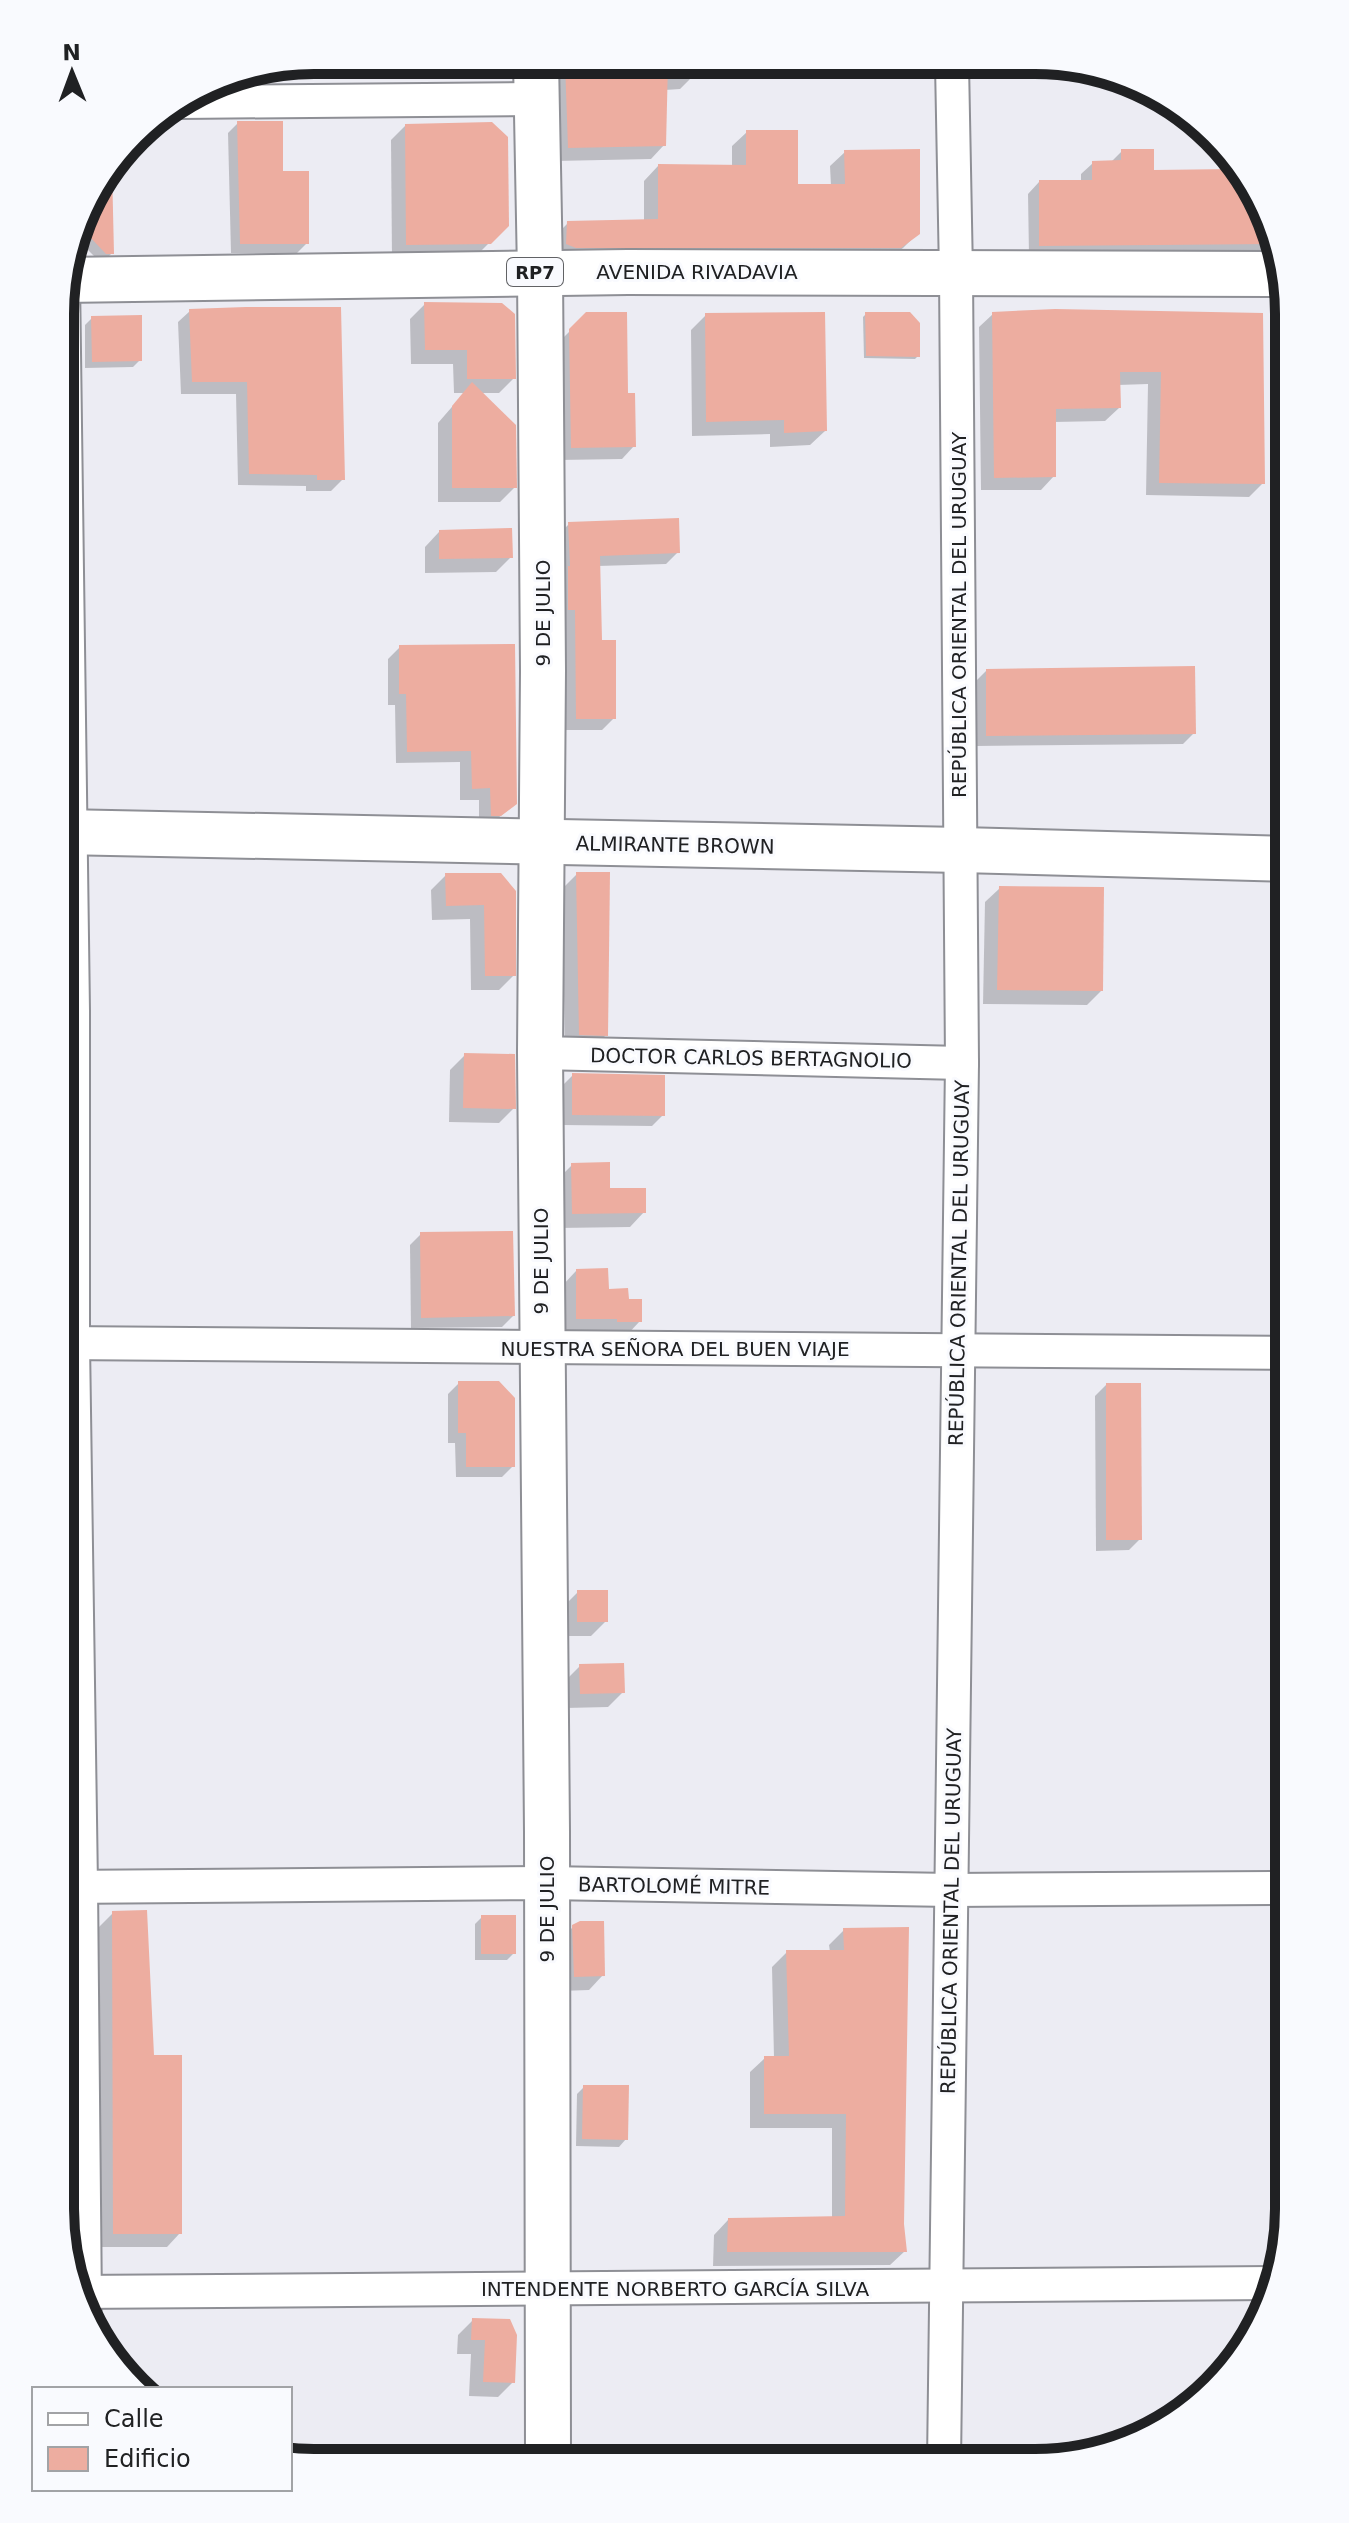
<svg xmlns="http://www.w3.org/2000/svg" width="1349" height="2523" viewBox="0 0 1349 2523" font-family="'DejaVu Sans',sans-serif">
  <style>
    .shadow { fill: #0003 }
    .building { fill: #edada0 }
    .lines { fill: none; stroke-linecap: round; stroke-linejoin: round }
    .lane-casing { stroke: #8e8f95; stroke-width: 20 }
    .street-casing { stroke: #8e8f95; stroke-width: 36 }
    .secondary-casing { stroke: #8e8f95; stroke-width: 48 }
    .primary-casing { stroke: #8e8f95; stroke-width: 48 }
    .lane { stroke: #fff; stroke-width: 16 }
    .street { stroke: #fff; stroke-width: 32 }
    .secondary { stroke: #fff; stroke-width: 44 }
    .primary { stroke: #fff; stroke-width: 44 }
    .labels { text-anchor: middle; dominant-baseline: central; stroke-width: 6; stroke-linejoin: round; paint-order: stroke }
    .shield { fill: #f9fafe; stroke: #616265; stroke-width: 2 }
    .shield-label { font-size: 18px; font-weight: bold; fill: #202123 }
    .street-label { font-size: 20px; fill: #202123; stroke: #f9fafe }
    .rim { fill: none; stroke: #202123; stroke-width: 10 }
  </style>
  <rect width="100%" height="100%" fill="#ececf3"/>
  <g class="shadow">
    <path d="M 552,61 L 693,62 L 694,75 L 680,89 L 665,90 L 664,145 L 651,159 L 555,161 Z"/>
    <path d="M 238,123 L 281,173 L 307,243 L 297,253 L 231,253 L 228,133 Z"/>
    <path d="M 406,125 L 507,225 L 474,258 L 392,259 L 391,140 Z"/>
    <path d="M 747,132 L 796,186 L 831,186 L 830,166 L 845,152 L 918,233 L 903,248 L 885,261 L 561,262 L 553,238 L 568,223 L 644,222 L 644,181 L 658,166 L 732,167 L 732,146 Z"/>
    <path d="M 1122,151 L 1152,172 L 1218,171 L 1228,162 L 1276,233 L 1279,254 L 1029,256 L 1028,194 L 1039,182 L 1081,182 L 1081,174 L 1093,163 L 1111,162 Z"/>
    <path d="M 101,182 L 112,253 L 105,260 L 99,261 L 82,244 L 82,216 L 86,201 Z"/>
    <path d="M 425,304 L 514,378 L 499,393 L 480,393 L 515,487 L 500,502 L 438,502 L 438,423 L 464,393 L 454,393 L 453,364 L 411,364 L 410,319 Z"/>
    <path d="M 190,311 L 343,479 L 331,491 L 306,491 L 306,486 L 238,485 L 236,394 L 181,394 L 178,322 Z"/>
    <path d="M 587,314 L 626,395 L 634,446 L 622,459 L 559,460 L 557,344 Z"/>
    <path d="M 866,314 L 918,356 L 915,359 L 864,358 L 863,317 Z"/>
    <path d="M 993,314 L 1261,315 L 1263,483 L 1249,497 L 1146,495 L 1148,384 L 1118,385 L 1119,408 L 1105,421 L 1054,422 L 1054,476 L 1041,490 L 981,490 L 979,327 Z"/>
    <path d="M 706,315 L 825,431 L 810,445 L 770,447 L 770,434 L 692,436 L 691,330 Z"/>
    <path d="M 92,318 L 140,360 L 133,367 L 85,368 L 85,325 Z"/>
    <path d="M 569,524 L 678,552 L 666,564 L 598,566 L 600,642 L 614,718 L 602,730 L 565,730 L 564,621 L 557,536 Z"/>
    <path d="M 439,532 L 511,557 L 496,572 L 425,573 L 425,547 Z"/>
    <path d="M 400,647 L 515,803 L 488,827 L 479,827 L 479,800 L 460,800 L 460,762 L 396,763 L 395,705 L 388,705 L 388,659 Z"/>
    <path d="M 986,671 L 1194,733 L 1183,744 L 976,746 L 975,682 Z"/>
    <path d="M 577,874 L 606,1035 L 591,1050 L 565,1049 L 562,889 Z"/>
    <path d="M 446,875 L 500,875 L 514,975 L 499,990 L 471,990 L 470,919 L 432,920 L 431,890 Z"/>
    <path d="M 1000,888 L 1101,991 L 1087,1005 L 983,1004 L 985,902 Z"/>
    <path d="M 465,1055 L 514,1108 L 499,1123 L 449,1122 L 450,1070 Z"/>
    <path d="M 573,1075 L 663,1115 L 652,1126 L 562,1125 L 562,1086 Z"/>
    <path d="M 572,1165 L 608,1190 L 644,1212 L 630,1227 L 558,1228 L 557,1180 Z"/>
    <path d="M 421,1234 L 513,1316 L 502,1327 L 411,1328 L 410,1245 Z"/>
    <path d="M 576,1271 L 627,1301 L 640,1321 L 626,1336 L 563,1333 L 562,1286 Z"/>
    <path d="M 459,1383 L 513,1466 L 502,1477 L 456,1477 L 455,1443 L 448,1443 L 448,1394 Z"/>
    <path d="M 1106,1385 L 1140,1539 L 1129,1550 L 1096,1551 L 1095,1396 Z"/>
    <path d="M 578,1592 L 606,1621 L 591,1636 L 564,1636 L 563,1607 Z"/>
    <path d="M 580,1666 L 623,1692 L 608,1707 L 566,1708 L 565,1681 Z"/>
    <path d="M 113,1913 L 152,2057 L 180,2233 L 167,2247 L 100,2247 L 99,1927 Z"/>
    <path d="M 482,1917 L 514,1953 L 507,1960 L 475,1960 L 475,1924 Z"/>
    <path d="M 573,1927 L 603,1975 L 589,1990 L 560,1991 L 558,1942 Z"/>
    <path d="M 844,1930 L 902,2224 L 905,2251 L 890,2265 L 713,2266 L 714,2235 L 728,2220 L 832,2218 L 832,2128 L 750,2128 L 750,2072 L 765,2058 L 774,2058 L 772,1967 L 787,1952 L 830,1952 L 829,1945 Z"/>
    <path d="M 584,2087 L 626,2139 L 619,2147 L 576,2146 L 577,2094 Z"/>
    <path d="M 473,2320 L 513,2382 L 498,2397 L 469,2396 L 471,2354 L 457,2354 L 458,2335 Z"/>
  </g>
  <g class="building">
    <path d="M 565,62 L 668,62 L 666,146 L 568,148 Z"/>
    <path d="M 237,121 L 283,121 L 283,171 L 309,171 L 309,244 L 240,244 Z"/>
    <path d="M 492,122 L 508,137 L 509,226 L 491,244 L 406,245 L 405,124 Z"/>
    <path d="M 746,130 L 798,130 L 798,184 L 845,184 L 844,150 L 920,149 L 920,234 L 901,248 L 576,248 L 566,244 L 567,221 L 658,219 L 658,164 L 746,165 Z"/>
    <path d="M 1121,149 L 1154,149 L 1154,170 L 1233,169 L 1276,233 L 1278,244 L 1039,246 L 1039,180 L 1092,180 L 1092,161 L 1121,160 Z"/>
    <path d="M 112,168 L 114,254 L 106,254 L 89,236 L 88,199 Z"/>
    <path d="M 424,302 L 502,303 L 515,314 L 516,379 L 467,379 L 467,350 L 425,350 Z"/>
    <path d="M 246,307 L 341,307 L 345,480 L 317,480 L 317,475 L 249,474 L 247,382 L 192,382 L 189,309 Z"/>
    <path d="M 1055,309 L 1263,313 L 1265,484 L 1159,483 L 1161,372 L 1120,372 L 1121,408 L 1056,409 L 1056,477 L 994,478 L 992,312 Z"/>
    <path d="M 586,312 L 627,312 L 628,393 L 635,393 L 636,447 L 571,448 L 569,329 Z"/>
    <path d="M 825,312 L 827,431 L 784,433 L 784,420 L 706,422 L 705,313 Z"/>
    <path d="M 865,312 L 910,312 L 920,323 L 920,357 L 866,356 Z"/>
    <path d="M 142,315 L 142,361 L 92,362 L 91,316 Z"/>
    <path d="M 472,382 L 516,425 L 517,488 L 452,488 L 452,406 Z"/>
    <path d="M 679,518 L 680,553 L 600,556 L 602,640 L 616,640 L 616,719 L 576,719 L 575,610 L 568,610 L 568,566 L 570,566 L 568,522 Z"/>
    <path d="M 512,528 L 513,558 L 439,559 L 439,530 Z"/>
    <path d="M 515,644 L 517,804 L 501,816 L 491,816 L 490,788 L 472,789 L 471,751 L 407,752 L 406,694 L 399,694 L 399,645 Z"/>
    <path d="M 1195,666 L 1196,734 L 986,736 L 986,669 Z"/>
    <path d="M 576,872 L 610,872 L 608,1036 L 579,1035 Z"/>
    <path d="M 445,873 L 501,873 L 516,891 L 516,976 L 485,976 L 484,905 L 446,906 Z"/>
    <path d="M 999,886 L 1104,887 L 1103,991 L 997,990 Z"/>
    <path d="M 464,1053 L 515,1054 L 516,1109 L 463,1108 Z"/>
    <path d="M 572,1073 L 665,1075 L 665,1116 L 572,1115 Z"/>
    <path d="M 610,1162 L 610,1188 L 646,1188 L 646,1213 L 572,1214 L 571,1163 Z"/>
    <path d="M 513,1231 L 515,1316 L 421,1318 L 420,1232 Z"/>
    <path d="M 608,1268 L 609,1289 L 628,1288 L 629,1299 L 642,1299 L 642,1322 L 617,1322 L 617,1319 L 576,1319 L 576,1269 Z"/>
    <path d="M 458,1381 L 499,1381 L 515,1398 L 515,1467 L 466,1467 L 466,1433 L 458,1433 Z"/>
    <path d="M 1106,1383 L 1141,1383 L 1142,1540 L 1106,1540 Z"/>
    <rect x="577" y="1590" width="31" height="32"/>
    <path d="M 624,1663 L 625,1693 L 580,1694 L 579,1664 Z"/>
    <path d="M 147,1910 L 154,2055 L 182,2055 L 182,2234 L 113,2234 L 112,1911 Z"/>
    <rect x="481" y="1915" width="35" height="39"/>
    <path d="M 580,1921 L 604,1921 L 605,1976 L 574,1977 L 572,1925 Z"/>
    <path d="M 909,1927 L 904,2224 L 907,2252 L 727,2252 L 728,2218 L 845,2216 L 846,2114 L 764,2114 L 764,2056 L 789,2056 L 786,1950 L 844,1950 L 843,1928 Z"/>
    <path d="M 583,2085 L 629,2085 L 628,2140 L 582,2139 Z"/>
    <path d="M 472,2318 L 510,2319 L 517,2335 L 515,2383 L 483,2382 L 485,2340 L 471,2340 Z"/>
  </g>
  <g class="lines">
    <g class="lane-casing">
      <path id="lane" d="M 284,66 L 534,67"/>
    </g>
    <g class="street-casing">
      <g id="street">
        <path d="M 180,102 L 536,99"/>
        <path d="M 63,279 L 73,1011 L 73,1343 L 81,1886 L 85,2307"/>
        <path d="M 540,1053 L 962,1063"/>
        <path d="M 61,1343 L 1289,1353"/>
        <path d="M 60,1887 L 546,1883 L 951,1890 L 1289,1888"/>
        <path d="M 74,2292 L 1275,2283"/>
        <path d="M 944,2463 L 962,1063 L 956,273 L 952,64"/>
      </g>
    </g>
    <g class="secondary-casing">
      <g id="secondary">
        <path d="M 536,61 L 540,272 L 543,671 L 540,1053 L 547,1832 L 548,2462"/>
        <path d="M 62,832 L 961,850 L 1289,859"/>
      </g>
    </g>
    <g class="primary-casing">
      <path id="primary" d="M 63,280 L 628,272 L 1282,274"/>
    </g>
    <use href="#lane" class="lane"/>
    <use href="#street" class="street"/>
    <use href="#secondary" class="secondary"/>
    <use href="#primary" class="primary"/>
  </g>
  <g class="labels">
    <rect class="shield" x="507" y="258" width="56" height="28" rx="6"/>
    <g class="shield-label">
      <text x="535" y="272">RP7</text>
    </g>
    <g class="street-label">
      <text x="697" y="272">AVENIDA RIVADAVIA</text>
      <text transform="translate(543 613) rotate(-90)">9 DE JULIO</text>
      <text transform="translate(959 615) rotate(-90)">REPÚBLICA ORIENTAL DEL URUGUAY</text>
      <text transform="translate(675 845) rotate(1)">ALMIRANTE BROWN</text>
      <text transform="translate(751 1058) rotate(1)">DOCTOR CARLOS BERTAGNOLIO</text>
      <text transform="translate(541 1261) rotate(-90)">9 DE JULIO</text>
      <text transform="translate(959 1263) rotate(-89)">REPÚBLICA ORIENTAL DEL URUGUAY</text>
      <text x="675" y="1349">NUESTRA SEÑORA DEL BUEN VIAJE</text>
      <text transform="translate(674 1886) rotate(1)">BARTOLOMÉ MITRE</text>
      <text transform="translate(547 1909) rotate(-90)">9 DE JULIO</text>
      <text transform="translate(951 1911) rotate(-89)">REPÚBLICA ORIENTAL DEL URUGUAY</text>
      <text x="675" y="2289">INTENDENTE NORBERTO GARCÍA SILVA</text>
    </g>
  </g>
  <path d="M0 0H1349V2523H0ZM314 74H1035A240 240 0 0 1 1275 314V2209A240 240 0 0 1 1035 2449H314A240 240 0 0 1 74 2209V314A240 240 0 0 1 314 74Z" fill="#f9fafe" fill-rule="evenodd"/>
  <path class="rim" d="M314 74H1035A240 240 0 0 1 1275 314V2209A240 240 0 0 1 1035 2449H314A240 240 0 0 1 74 2209V314A240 240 0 0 1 314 74Z"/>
  <rect x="32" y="2387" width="260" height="104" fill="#f9fafe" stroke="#a2a3a6" stroke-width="2"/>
  <rect x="48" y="2413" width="40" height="12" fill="#ffffff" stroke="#a2a3a6" stroke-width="2"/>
  <text x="104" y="2427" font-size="24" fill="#202123">Calle</text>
  <rect x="48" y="2447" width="40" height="24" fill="#edada0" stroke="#a2a3a6" stroke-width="2"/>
  <text x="104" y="2467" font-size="24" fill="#202123">Edificio</text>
  <g transform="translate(72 72) rotate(359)" stroke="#f9fafe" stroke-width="6" paint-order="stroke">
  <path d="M0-6L14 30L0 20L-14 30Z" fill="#202123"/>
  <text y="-12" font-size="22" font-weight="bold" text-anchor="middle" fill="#202123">N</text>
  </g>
</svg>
